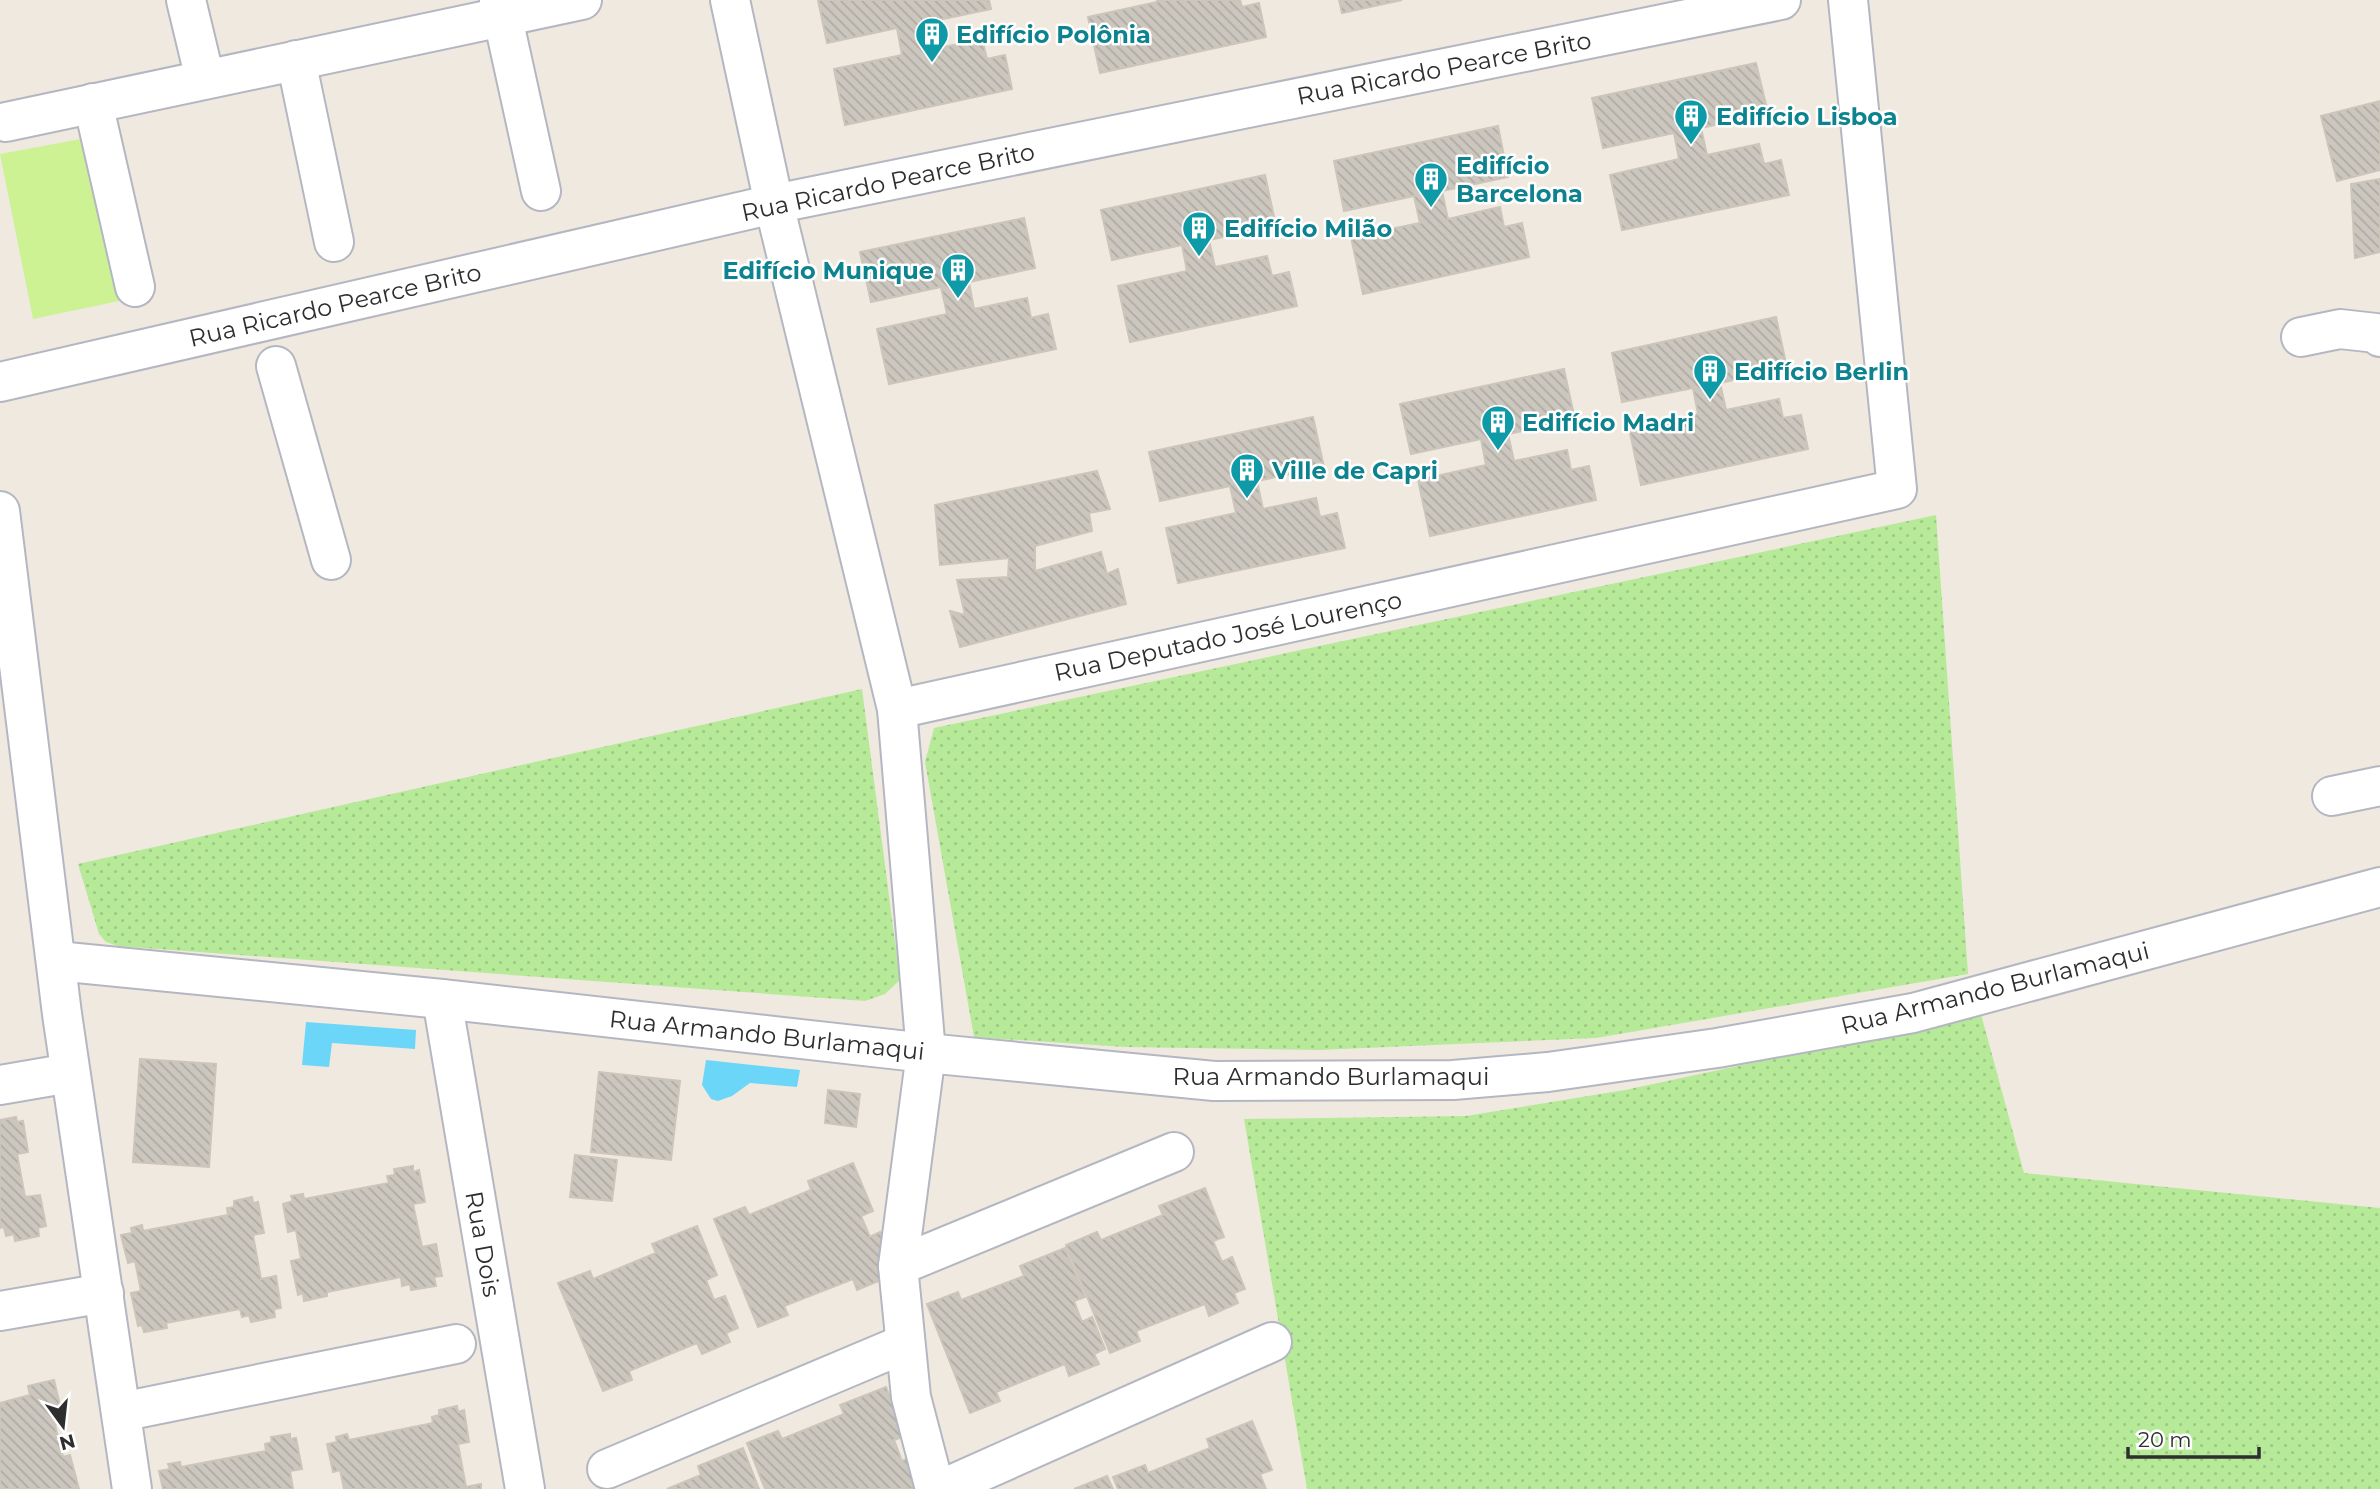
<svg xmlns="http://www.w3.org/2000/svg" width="2380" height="1489" viewBox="0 0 2380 1489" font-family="Montserrat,sans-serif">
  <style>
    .grass { fill: url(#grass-dots) }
    .pitch { fill: #ccf294 }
    .water { fill: #6cd6f9 }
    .building { fill: url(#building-back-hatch); stroke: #ccc5b9; stroke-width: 2 }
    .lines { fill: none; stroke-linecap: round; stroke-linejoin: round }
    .minor-casing { stroke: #b4b7c2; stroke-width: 42 }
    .minor { stroke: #fff; stroke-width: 38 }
    .labels { text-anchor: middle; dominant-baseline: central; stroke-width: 5; stroke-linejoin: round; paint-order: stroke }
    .culture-label { font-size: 24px; font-weight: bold; fill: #0d838f; stroke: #fff; text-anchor: start }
    .street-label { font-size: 24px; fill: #2e2e2e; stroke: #fff }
  </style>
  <defs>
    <pattern id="grass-dots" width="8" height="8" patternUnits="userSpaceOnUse" patternTransform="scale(1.75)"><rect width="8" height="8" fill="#b6ea99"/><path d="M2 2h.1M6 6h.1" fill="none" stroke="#9dc984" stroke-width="1.8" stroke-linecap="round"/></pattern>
    <pattern id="building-back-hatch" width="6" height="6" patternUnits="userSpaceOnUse" patternTransform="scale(1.75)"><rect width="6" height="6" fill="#cbc7be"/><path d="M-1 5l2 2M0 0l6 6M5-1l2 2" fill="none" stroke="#afaba4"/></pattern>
  </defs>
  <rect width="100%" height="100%" fill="#f0e9e0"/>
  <g class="grass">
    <path d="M 1936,515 L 1968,974 L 1596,1038 L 1319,1050 L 1125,1047 L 974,1037 L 925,762 L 934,728 Z"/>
    <path d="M 862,689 L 900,980 L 885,994 L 865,1001 L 118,946 L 106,942 L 99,934 L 78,864 Z"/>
    <path d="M 1981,1014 L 2024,1173 L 2380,1208 L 2380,1489 L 1307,1489 L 1244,1119 L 1466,1116 L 1625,1090 Z"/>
  </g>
  <path class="pitch" d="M 86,138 L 119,301 L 33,319 L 0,154 Z"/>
  <g class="water">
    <path d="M 306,1022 L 416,1030 L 415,1049 L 332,1043 L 329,1067 L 302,1065 Z"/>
    <path d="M 706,1060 L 800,1070 L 797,1087 L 750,1083 L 732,1096 L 718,1101 L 711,1099 L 702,1085 Z"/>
  </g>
  <g class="building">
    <path d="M 818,0 L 989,0 L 991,9 L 924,23 L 930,50 L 982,39 L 987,59 L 1005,55 L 1012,89 L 845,125 L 834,69 L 902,55 L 897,28 L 827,43 Z"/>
    <path d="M 1157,0 L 1240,0 L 1242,7 L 1259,3 L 1266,37 L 1100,73 L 1088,17 L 1157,2 Z"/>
    <path d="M 1339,0 L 1402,0 L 1342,13 Z"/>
    <path d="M 1756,63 L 1768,113 L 1701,128 L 1707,155 L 1759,144 L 1764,164 L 1781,160 L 1789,195 L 1622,230 L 1610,175 L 1679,159 L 1674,133 L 1603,148 L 1592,98 Z"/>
    <path d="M 2380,101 L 2380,170 L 2337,181 L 2321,116 Z"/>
    <path d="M 1498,126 L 1508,177 L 1442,191 L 1448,219 L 1500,207 L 1504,227 L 1522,223 L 1529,257 L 1363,294 L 1351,237 L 1420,223 L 1414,196 L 1344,211 L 1334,161 Z"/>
    <path d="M 1265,175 L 1276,226 L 1209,240 L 1215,267 L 1267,256 L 1272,276 L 1289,272 L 1297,306 L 1130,342 L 1118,286 L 1187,271 L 1182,245 L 1112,260 L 1101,210 Z"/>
    <path d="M 2380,179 L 2380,252 L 2355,258 L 2351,184 Z"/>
    <path d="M 1024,218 L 1035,268 L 969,282 L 974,309 L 1027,298 L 1031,318 L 1048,314 L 1056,349 L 889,384 L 877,329 L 947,314 L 941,287 L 871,302 L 860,252 Z"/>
    <path d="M 1776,317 L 1787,368 L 1720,383 L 1726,410 L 1779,399 L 1783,418 L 1801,415 L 1808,449 L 1641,485 L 1629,428 L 1698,414 L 1693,388 L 1622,402 L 1612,353 Z"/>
    <path d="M 1564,369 L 1575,420 L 1508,434 L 1514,461 L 1567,450 L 1571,470 L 1589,466 L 1596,500 L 1430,536 L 1418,480 L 1486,465 L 1481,439 L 1411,454 L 1400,404 Z"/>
    <path d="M 1313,417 L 1324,467 L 1257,481 L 1263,509 L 1316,498 L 1320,517 L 1337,513 L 1345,548 L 1178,583 L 1166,528 L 1236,513 L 1230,486 L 1160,501 L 1149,452 Z"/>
    <path d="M 1097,471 L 1110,509 L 1089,513 L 1092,531 L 1035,546 L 1035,571 L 1101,552 L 1107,574 L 1118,569 L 1126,604 L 960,647 L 950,611 L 965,615 L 957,580 L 1008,577 L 1009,558 L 940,565 L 935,505 Z"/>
    <path d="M 140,1059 L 216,1064 L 209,1167 L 133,1162 Z"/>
    <path d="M 599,1072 L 680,1081 L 671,1160 L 591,1152 Z"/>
    <path d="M 828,1090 L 860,1094 L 856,1127 L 825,1123 Z"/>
    <path d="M 16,1117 L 17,1122 L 23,1121 L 28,1152 L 17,1154 L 25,1197 L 40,1195 L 46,1226 L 38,1228 L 39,1236 L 15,1241 L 14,1234 L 6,1236 L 4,1227 L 0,1228 L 0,1120 Z"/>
    <path d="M 575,1155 L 617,1160 L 612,1201 L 570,1197 Z"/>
    <path d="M 853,1163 L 873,1211 L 861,1216 L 870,1237 L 880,1232 L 893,1264 L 886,1278 L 857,1290 L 853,1279 L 784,1306 L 788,1315 L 758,1327 L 714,1219 L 745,1207 L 749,1215 L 811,1190 L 808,1181 Z"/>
    <path d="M 413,1166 L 413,1172 L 419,1170 L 425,1202 L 413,1204 L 422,1247 L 436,1244 L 442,1276 L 434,1277 L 436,1286 L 411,1290 L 410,1284 L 402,1286 L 401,1277 L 327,1292 L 327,1296 L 304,1301 L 303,1293 L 298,1295 L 291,1261 L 301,1259 L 296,1230 L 288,1232 L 283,1204 L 293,1201 L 291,1196 L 303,1194 L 304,1199 L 389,1183 L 387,1176 L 395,1175 L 394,1169 Z"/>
    <path d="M 1205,1188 L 1224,1237 L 1213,1241 L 1222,1262 L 1232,1257 L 1245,1289 L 1234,1293 L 1238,1303 L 1209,1316 L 1205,1304 L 1136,1331 L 1140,1341 L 1110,1353 L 1066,1245 L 1097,1232 L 1101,1240 L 1163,1215 L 1159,1206 Z"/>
    <path d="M 252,1197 L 253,1203 L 258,1202 L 264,1233 L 253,1235 L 261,1279 L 276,1276 L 281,1308 L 274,1309 L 275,1317 L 251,1322 L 249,1315 L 242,1317 L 240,1309 L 166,1323 L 167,1328 L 144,1332 L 142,1325 L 138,1326 L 131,1293 L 141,1291 L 135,1261 L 128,1263 L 121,1235 L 132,1233 L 131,1228 L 142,1225 L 143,1231 L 228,1215 L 227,1208 L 234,1207 L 234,1201 Z"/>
    <path d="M 697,1226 L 717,1275 L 706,1280 L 714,1300 L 725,1296 L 738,1328 L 726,1333 L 730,1342 L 702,1354 L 697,1343 L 629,1371 L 632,1380 L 603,1391 L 558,1283 L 590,1271 L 593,1279 L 656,1253 L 652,1244 Z"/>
    <path d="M 1065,1248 L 1085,1297 L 1074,1301 L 1082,1322 L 1092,1317 L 1105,1349 L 1094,1354 L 1099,1364 L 1069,1376 L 1065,1364 L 996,1392 L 1000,1401 L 970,1413 L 927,1304 L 958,1292 L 961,1300 L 1024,1276 L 1020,1266 Z"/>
    <path d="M 54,1380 L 64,1422 L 55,1425 L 63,1457 L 70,1455 L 79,1489 L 0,1489 L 0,1403 L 30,1395 L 28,1386 Z"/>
    <path d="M 886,1387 L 905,1436 L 894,1440 L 902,1461 L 913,1456 L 924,1489 L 765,1489 L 747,1443 L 778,1431 L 782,1439 L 844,1414 L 840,1405 Z"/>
    <path d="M 457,1406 L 458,1412 L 464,1410 L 469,1442 L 458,1444 L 466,1487 L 481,1484 L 481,1489 L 344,1489 L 340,1470 L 333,1472 L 327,1444 L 337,1442 L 336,1437 L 347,1434 L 349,1440 L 433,1423 L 432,1417 L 439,1415 L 439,1410 Z"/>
    <path d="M 1252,1421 L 1272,1470 L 1260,1474 L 1266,1489 L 1118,1489 L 1113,1477 L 1145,1465 L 1148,1473 L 1210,1448 L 1207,1439 Z"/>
    <path d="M 290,1434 L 290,1439 L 296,1438 L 302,1469 L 290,1471 L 293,1489 L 163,1489 L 159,1471 L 170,1469 L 168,1464 L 180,1462 L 181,1467 L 266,1451 L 265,1444 L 272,1442 L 271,1437 Z"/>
    <path d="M 743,1448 L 759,1489 L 667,1489 L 701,1475 L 698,1466 Z"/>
    <path d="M 1107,1476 L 1113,1489 L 1074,1489 Z"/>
  </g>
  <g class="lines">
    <g class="minor-casing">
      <g id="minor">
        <path d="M 186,0 L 205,79"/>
        <path d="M 499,0 L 541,191"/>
        <path d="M 730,0 L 774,204 L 897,709 L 926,1053 L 898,1266 L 911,1397 L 935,1489"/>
        <path d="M 296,60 L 334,242"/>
        <path d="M 93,103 L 135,287"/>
        <path d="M 6,122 L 582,0"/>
        <path d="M 2301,337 L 2340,329 L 2376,333 L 2380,337"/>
        <path d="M 276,366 L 331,560"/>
        <path d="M 0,382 L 774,204 L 1781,0"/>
        <path d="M 0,511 L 62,1014 L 132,1489"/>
        <path d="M 897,709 L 1897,489 L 1848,0"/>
        <path d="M 2332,796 L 2380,786"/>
        <path d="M 57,961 L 442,999 L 926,1053 L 1214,1081 L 1453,1080 L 1548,1072 L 1717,1048 L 1913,1013 L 2380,887"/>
        <path d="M 442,999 L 525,1489"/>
        <path d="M 0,1085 L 70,1073"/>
        <path d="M 898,1266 L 1174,1152"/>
        <path d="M 0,1311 L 104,1293"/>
        <path d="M 121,1412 L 456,1344"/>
        <path d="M 607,1469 L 904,1344"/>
        <path d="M 942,1489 L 1272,1342"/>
      </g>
    </g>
    <use href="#minor" class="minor"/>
  </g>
  <defs>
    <g id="building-pin" transform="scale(1.75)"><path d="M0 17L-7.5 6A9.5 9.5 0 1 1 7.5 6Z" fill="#0f9aa8" stroke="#fff"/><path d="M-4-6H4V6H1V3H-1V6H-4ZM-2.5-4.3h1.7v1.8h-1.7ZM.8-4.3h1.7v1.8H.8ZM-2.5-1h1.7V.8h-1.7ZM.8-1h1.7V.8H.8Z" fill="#fff"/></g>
  </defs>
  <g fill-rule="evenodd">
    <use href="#building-pin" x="932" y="34"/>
    <use href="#building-pin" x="1691" y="116"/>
    <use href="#building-pin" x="1431" y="179"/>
    <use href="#building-pin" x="1199" y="228"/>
    <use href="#building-pin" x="958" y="270"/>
    <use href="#building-pin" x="1710" y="371"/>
    <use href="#building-pin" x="1498" y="422"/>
    <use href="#building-pin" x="1247" y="470"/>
  </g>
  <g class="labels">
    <g class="culture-label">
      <text x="956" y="34">Edifício Polônia</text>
      <text x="1716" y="116">Edifício Lisboa</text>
      <text x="1456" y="165">Edifício<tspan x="1456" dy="28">Barcelona</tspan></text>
      <text x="1224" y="228">Edifício Milão</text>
      <text x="934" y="270" text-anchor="end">Edifício Munique</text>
      <text x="1734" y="371">Edifício Berlin</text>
      <text x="1522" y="422">Edifício Madri</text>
      <text x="1272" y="470">Ville de Capri</text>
    </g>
    <g class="street-label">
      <text transform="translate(1444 68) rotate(-11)">Rua Ricardo Pearce Brito</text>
      <text transform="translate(888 182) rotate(-12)">Rua Ricardo Pearce Brito</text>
      <text transform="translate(335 305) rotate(-13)">Rua Ricardo Pearce Brito</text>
      <text transform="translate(1228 636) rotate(-12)">Rua Deputado José Lourenço</text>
      <text transform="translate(1995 988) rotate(-14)">Rua Armando Burlamaqui</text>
      <text transform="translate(767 1035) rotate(6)">Rua Armando Burlamaqui</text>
      <text x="1331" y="1076">Rua Armando Burlamaqui</text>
      <text transform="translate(483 1244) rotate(80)">Rua Dois</text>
    </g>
  </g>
  <g transform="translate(63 1426) rotate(165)" stroke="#ffffff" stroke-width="5" paint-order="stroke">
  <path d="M0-5L12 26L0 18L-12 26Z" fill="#2e2e2e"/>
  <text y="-10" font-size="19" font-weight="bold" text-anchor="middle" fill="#2e2e2e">N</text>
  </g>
  <path d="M2128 1447v10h131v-10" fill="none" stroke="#2e2e2e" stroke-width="3.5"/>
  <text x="2138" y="1447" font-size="21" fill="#2e2e2e" stroke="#ffffff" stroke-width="5" paint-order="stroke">20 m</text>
</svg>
